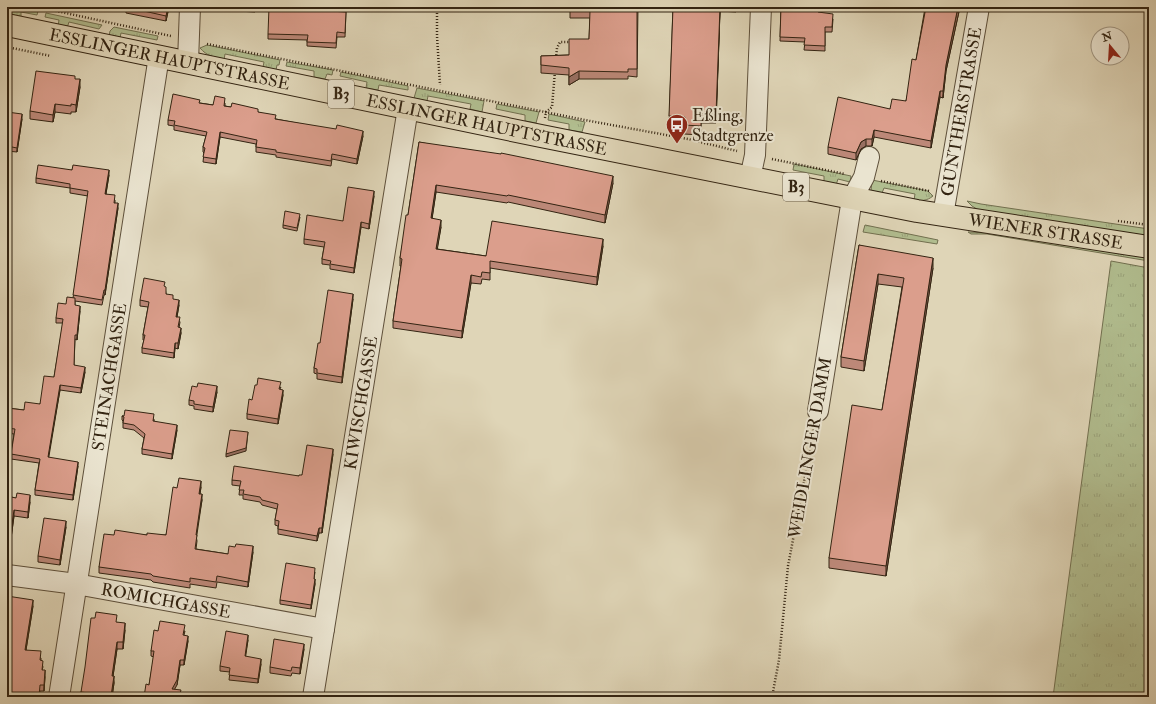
<svg xmlns="http://www.w3.org/2000/svg" width="1156" height="704" viewBox="0 0 1156 704" font-family="'IM FELL Double Pica',serif">
  <style>
    .grass { fill: url(#grass-tufts); stroke: #727050 }
    .lines { fill: none; stroke-linecap: round; stroke-linejoin: round }
    .minor-casing { stroke: #5e503b; stroke-width: 22 }
    .major-casing { stroke: #332412; stroke-width: 24 }
    .path { stroke: #332412; stroke-width: 2.5; stroke-dasharray: 1 2; stroke-linecap: butt }
    .minor { stroke: #eae4d0; stroke-width: 20 }
    .major { stroke: #dfd5b7; stroke-width: 22 }
    .wall { fill: #bc8878; stroke: #332412 }
    .shaded-wall { fill: #996f62; stroke: #332412 }
    .building { fill: #db9e8c; stroke: #332412 }
    .labels { text-anchor: middle; dominant-baseline: central; stroke-width: 4; stroke-linejoin: round; paint-order: stroke }
    .shield { fill: #eae4d0; stroke: #6a5e4b; stroke-width: 1 }
    .shield-label { font-size: 16px; font-weight: bold; fill: #332412 }
    .street-label { font-size: 17px; fill: #332412; stroke: #eae4d0 }
    .poi-label { font-size: 17px; fill: #332412; stroke: #eae4d0; text-anchor: start }
  </style>
  <defs>
    <pattern id="grass-tufts" width="24" height="20" patternUnits="userSpaceOnUse"><rect width="24" height="20" fill="#b1bd8f"/><path d="M3 7l-1-3M5 7V3M7 7l1-3M15 17l-1-3M17 17v-4M19 17l1-3" fill="none" stroke="#99a27a"/></pattern>
  </defs>
  <rect width="100%" height="100%" fill="#dfd5b7"/>
  <filter id="stains"><feTurbulence type="fractalNoise" baseFrequency=".005" numOctaves="4"/><feColorMatrix values="0 0 0 0 .2 0 0 0 0 .09 0 0 0 0 .02 0 0 0 .5 -.17"/></filter>
  <radialGradient id="worn" r=".72"><stop offset=".6" stop-color="#630" stop-opacity="0"/><stop offset="1" stop-color="#630" stop-opacity=".3"/></radialGradient>
  <g class="grass">
    <path d="M 7,7 L 15,7 L 38,11 L 37,15 L 21,12 L 21,17 L 7,14 Z"/>
    <path d="M 46,13 L 102,25 L 99,29 L 69,22 L 67,28 L 58,26 L 59,20 L 45,17 Z"/>
    <path d="M 114,27 L 158,36 L 157,40 L 121,33 L 120,38 L 109,36 L 110,31 Z"/>
    <path d="M 207,45 L 280,60 L 279,65 L 277,65 L 276,70 L 263,67 L 264,62 L 225,54 L 224,60 C 213,57 207,56 200,48 Z"/>
    <path d="M 287,62 L 333,70 L 332,75 L 327,74 L 325,79 L 314,77 L 314,71 L 286,66 Z"/>
    <path d="M 341,72 L 408,86 L 408,90 L 379,85 L 378,90 L 366,88 L 367,82 L 340,76 Z"/>
    <path d="M 417,88 L 484,101 L 482,112 L 470,109 L 471,104 L 428,96 L 427,101 L 414,98 Z"/>
    <path d="M 497,104 L 539,112 L 536,123 L 525,121 L 525,115 L 496,109 Z"/>
    <path d="M 549,114 L 585,122 L 582,132 L 569,130 L 569,124 L 548,120 Z"/>
    <path d="M 794,164 L 851,176 L 850,182 L 838,179 L 836,185 L 824,182 L 824,176 L 793,170 Z"/>
    <path d="M 872,180 L 928,191 L 933,196 C 927,201 921,201 914,200 L 915,194 L 884,188 L 882,193 L 871,191 Z"/>
    <path d="M 967,201 L 981,204 L 1149,229 L 1149,236 L 980,211 L 972,206 Z"/>
    <path d="M 865,225 L 938,240 L 937,244 L 863,232 Z"/>
    <path d="M 968,232 L 989,233 L 1149,257 L 1149,261 L 987,234 L 971,234 Z"/>
    <path d="M 1111,261 L 1149,268 L 1149,697 L 1053,697 Z"/>
  </g>
  <g class="lines">
    <g class="minor-casing">
      <g id="minor">
        <path d="M 188,62 L 190,7"/>
        <path d="M 750,178 L 755,155 L 761,7"/>
        <path id="s1" d="M 943,215 L 979,7"/>
        <path d="M 818,411 L 852,199 L 864,177 L 869,157"/>
        <path id="s2" d="M 7,575 L 76,584 L 324,629"/>
        <path id="s3" d="M 59,697 L 159,56"/>
        <path id="s4" d="M 313,697 L 408,108"/>
      </g>
    </g>
    <g class="major-casing">
      <g id="major">
        <path id="s5" d="M 7,25 L 541,136 L 917,211 L 1149,247"/>
      </g>
    </g>
    <g class="path">
      <path d="M 38,7 L 171,36"/>
      <path d="M 437,7 L 437,36 L 440,85"/>
      <path d="M 207,44 L 590,121 L 688,139 L 737,151"/>
      <path d="M 7,47 L 51,56"/>
      <path d="M 556,58 L 557,48 L 560,42 L 573,42"/>
      <path d="M 545,118 L 546,112 L 552,107 L 555,71"/>
      <path d="M 772,159 L 845,174"/>
      <path d="M 881,181 L 929,191"/>
      <path d="M 1118,221 L 1149,225"/>
      <path d="M 772,697 L 779,660 L 788,566 L 814,429"/>
    </g>
    <use href="#minor" class="minor"/>
    <use href="#major" class="major"/>
  </g>
  <g class="wall">
    <path d="M 126,7 L 169,7 L 166,21 L 126,13 Z"/>
    <path d="M 220,7 L 255,7 L 255,12 L 220,10 Z"/>
    <path d="M 567,7 L 638,7 L 637,77 L 628,76 L 628,79 L 579,79 L 569,85 L 569,75 L 541,73 L 541,56 L 569,55 L 589,39 L 590,18 L 570,18 L 570,8 L 567,8 Z"/>
    <path d="M 673,7 L 736,7 L 736,12 L 720,11 L 716,123 L 701,123 L 701,135 L 684,134 L 684,126 L 669,125 Z"/>
    <path d="M 781,7 L 818,12 L 833,19 L 832,32 L 825,32 L 825,51 L 804,50 L 805,42 L 780,41 Z"/>
    <path d="M 923,7 L 960,7 L 946,71 L 943,98 L 940,97 L 931,148 L 874,137 L 872,146 L 866,146 L 861,149 L 856,160 L 828,154 L 828,147 L 890,109 L 906,101 L 916,60 L 925,8 L 923,8 Z"/>
    <path d="M 296,9 L 346,12 L 345,37 L 337,37 L 336,48 L 307,46 L 307,40 L 268,39 L 268,34 Z"/>
    <path d="M 75,79 L 80,87 L 76,112 L 71,112 L 71,114 L 55,112 L 53,122 L 30,119 L 30,111 Z"/>
    <path d="M 200,103 L 213,105 L 225,103 L 225,106 L 258,112 L 276,119 L 363,136 L 357,164 L 332,159 L 331,166 L 276,157 L 276,155 L 256,152 L 256,144 L 220,137 L 216,164 L 203,162 L 204,153 L 203,152 L 203,147 L 206,136 L 174,130 L 174,126 L 168,125 L 168,120 Z"/>
    <path d="M 7,112 L 22,119 L 17,152 L 7,151 Z"/>
    <path d="M 419,142 L 613,183 L 605,223 L 508,202 L 507,203 L 436,192 L 432,218 L 441,227 L 437,249 L 486,256 L 603,246 L 597,285 L 490,268 L 490,280 L 482,279 L 481,284 L 471,283 L 462,338 L 393,328 L 393,321 L 401,266 L 400,266 L 400,258 L 408,215 Z"/>
    <path d="M 72,170 L 109,175 L 106,194 L 115,200 L 115,203 L 118,208 L 105,295 L 104,295 L 102,305 L 75,301 L 75,305 L 80,311 L 77,340 L 75,339 L 74,365 L 85,372 L 81,393 L 60,390 L 48,458 L 78,466 L 73,500 L 35,495 L 35,490 L 39,463 L 11,459 L 11,454 L 14,434 L 7,433 L 7,408 L 24,410 L 40,404 L 54,377 L 63,323 L 56,323 L 56,318 L 66,304 L 73,298 L 88,196 L 70,193 L 70,188 L 36,183 L 36,178 Z"/>
    <path d="M 374,196 L 369,229 L 361,227 L 354,273 L 330,269 L 330,265 L 322,264 L 322,259 L 324,247 L 304,244 L 304,239 L 343,221 Z"/>
    <path d="M 300,217 L 297,231 L 283,228 L 283,225 Z"/>
    <path d="M 859,245 L 933,268 L 886,576 L 829,568 L 829,558 L 882,410 L 902,287 L 878,284 L 864,371 L 841,367 L 841,357 Z"/>
    <path d="M 165,287 L 166,294 L 173,299 L 179,305 L 177,317 L 180,322 L 179,328 L 181,333 L 178,349 L 175,348 L 174,358 L 142,353 L 142,348 L 144,340 L 143,340 L 143,335 L 148,307 L 140,306 L 140,300 Z"/>
    <path d="M 353,299 L 342,383 L 317,379 L 317,374 L 314,373 L 314,368 L 320,343 Z"/>
    <path d="M 281,387 L 280,389 L 283,395 L 278,424 L 247,419 L 247,414 L 252,400 Z"/>
    <path d="M 217,392 L 213,412 L 194,409 L 194,406 L 189,405 L 189,400 Z"/>
    <path d="M 122,416 L 154,419 L 154,421 L 177,430 L 172,459 L 142,454 L 142,449 L 144,438 L 134,430 L 123,428 L 123,421 L 122,420 Z"/>
    <path d="M 333,454 L 322,533 L 319,533 L 317,541 L 278,534 L 278,526 L 275,525 L 275,520 L 277,509 L 262,505 L 260,502 L 243,499 L 243,495 L 239,495 L 240,486 L 232,485 L 232,480 L 299,476 L 302,475 Z"/>
    <path d="M 201,487 L 200,494 L 202,500 L 196,535 L 197,541 L 196,549 L 228,554 L 253,552 L 248,587 L 217,582 L 216,588 L 190,584 L 190,588 L 153,582 L 151,580 L 99,573 L 99,567 L 114,535 L 166,535 L 177,488 Z"/>
    <path d="M 7,496 L 30,502 L 28,518 L 14,516 L 10,546 L 7,545 Z"/>
    <path d="M 66,527 L 60,565 L 38,562 L 38,556 Z"/>
    <path d="M 315,572 L 314,579 L 315,584 L 311,609 L 280,604 L 280,600 Z"/>
    <path d="M 7,596 L 33,606 L 26,650 L 41,658 L 41,660 L 43,667 L 42,670 L 45,677 L 44,691 L 40,691 L 39,697 L 7,697 L 9,667 L 7,667 Z"/>
    <path d="M 117,622 L 125,630 L 123,649 L 117,649 L 113,676 L 114,683 L 112,697 L 81,697 L 81,692 Z"/>
    <path d="M 158,631 L 185,631 L 184,635 L 188,641 L 184,665 L 180,665 L 177,685 L 149,685 L 154,657 L 151,656 L 151,651 Z"/>
    <path d="M 248,640 L 245,657 L 261,664 L 258,683 L 229,680 L 230,672 L 220,671 L 220,666 Z"/>
    <path d="M 304,649 L 300,674 L 292,673 L 291,676 L 270,673 L 270,667 Z"/>
  </g>
  <g class="shaded-wall">
    <path d="M 168,7 L 169,7 L 166,21 L 166,16 Z"/>
    <path d="M 720,7 L 720,11 L 716,123 L 716,114 Z"/>
    <path d="M 958,7 L 960,7 L 946,71 L 943,98 L 943,91 L 946,65 Z"/>
    <path d="M 579,71 L 579,79 L 569,85 L 569,77 Z"/>
    <path d="M 80,79 L 80,87 L 76,112 L 76,105 Z"/>
    <path d="M 940,91 L 940,97 L 931,148 L 931,141 Z"/>
    <path d="M 55,104 L 55,112 L 53,122 L 53,115 Z"/>
    <path d="M 22,114 L 22,119 L 17,152 L 17,148 Z"/>
    <path d="M 874,130 L 874,137 L 872,146 L 872,139 Z"/>
    <path d="M 363,131 L 363,136 L 357,164 L 357,159 Z"/>
    <path d="M 220,132 L 220,137 L 216,164 L 216,159 Z"/>
    <path d="M 866,139 L 866,146 L 861,149 L 856,160 L 856,153 L 861,142 Z"/>
    <path d="M 109,170 L 109,175 L 105,199 L 105,194 Z"/>
    <path d="M 613,176 L 613,183 L 605,223 L 605,215 Z"/>
    <path d="M 436,185 L 436,192 L 431,226 L 431,218 Z"/>
    <path d="M 374,191 L 374,196 L 369,229 L 369,224 Z"/>
    <path d="M 118,203 L 118,208 L 105,295 L 105,290 Z"/>
    <path d="M 441,220 L 441,227 L 436,257 L 436,249 Z"/>
    <path d="M 361,222 L 361,227 L 354,273 L 354,268 Z"/>
    <path d="M 603,239 L 603,246 L 597,285 L 597,277 Z"/>
    <path d="M 933,258 L 933,268 L 886,576 L 886,566 Z"/>
    <path d="M 878,274 L 878,284 L 864,371 L 864,361 Z"/>
    <path d="M 471,275 L 471,283 L 462,338 L 462,331 Z"/>
    <path d="M 353,294 L 353,299 L 342,383 L 342,377 Z"/>
    <path d="M 179,300 L 179,305 L 176,322 L 176,317 Z"/>
    <path d="M 80,306 L 80,311 L 77,340 L 77,335 Z"/>
    <path d="M 181,328 L 181,333 L 178,349 L 178,343 Z"/>
    <path d="M 175,343 L 175,348 L 174,358 L 174,353 Z"/>
    <path d="M 85,367 L 85,372 L 81,393 L 81,388 Z"/>
    <path d="M 60,385 L 60,390 L 48,462 L 48,457 Z"/>
    <path d="M 217,386 L 217,392 L 213,412 L 213,407 Z"/>
    <path d="M 283,390 L 283,395 L 278,424 L 278,419 Z"/>
    <path d="M 177,425 L 177,430 L 172,459 L 172,454 Z"/>
    <path d="M 248,432 L 246,451 L 226,457 L 226,454 Z"/>
    <path d="M 333,449 L 333,454 L 322,533 L 322,528 Z"/>
    <path d="M 78,462 L 78,466 L 73,500 L 73,495 Z"/>
    <path d="M 201,481 L 201,487 L 199,500 L 199,494 Z"/>
    <path d="M 202,494 L 202,500 L 196,541 L 196,535 Z"/>
    <path d="M 30,495 L 30,502 L 28,518 L 28,512 Z"/>
    <path d="M 14,510 L 14,516 L 10,546 L 10,539 Z"/>
    <path d="M 66,521 L 66,527 L 60,565 L 60,560 Z"/>
    <path d="M 319,528 L 319,533 L 317,541 L 317,536 Z"/>
    <path d="M 253,546 L 253,552 L 248,587 L 248,582 Z"/>
    <path d="M 315,579 L 315,584 L 311,609 L 311,605 Z"/>
    <path d="M 33,600 L 33,606 L 25,656 L 25,650 Z"/>
    <path d="M 125,623 L 125,630 L 123,649 L 123,642 Z"/>
    <path d="M 248,635 L 248,640 L 245,661 L 245,656 Z"/>
    <path d="M 188,636 L 188,641 L 184,665 L 184,660 Z"/>
    <path d="M 117,642 L 117,649 L 112,683 L 112,676 Z"/>
    <path d="M 304,644 L 304,649 L 300,674 L 300,668 Z"/>
    <path d="M 261,659 L 261,664 L 258,683 L 258,679 Z"/>
    <path d="M 180,660 L 180,665 L 177,685 L 172,694 L 172,689 Z"/>
    <path d="M 45,670 L 45,677 L 44,691 L 44,685 Z"/>
    <path d="M 114,676 L 114,683 L 112,697 L 111,697 Z"/>
  </g>
  <g class="building">
    <path d="M 126,7 L 168,7 L 166,16 Z"/>
    <path d="M 269,7 L 296,7 L 296,9 L 346,12 L 345,33 L 337,32 L 336,43 L 307,42 L 308,35 L 268,34 Z"/>
    <path d="M 570,7 L 637,7 L 637,69 L 628,69 L 628,72 L 579,71 L 569,77 L 569,68 L 541,65 L 541,56 L 569,55 L 569,39 L 589,39 L 590,11 L 570,10 Z"/>
    <path d="M 673,7 L 720,7 L 716,114 L 701,114 L 701,126 L 684,125 L 685,117 L 669,116 Z"/>
    <path d="M 781,7 L 818,7 L 818,12 L 833,14 L 832,27 L 825,27 L 825,46 L 804,45 L 805,38 L 780,37 Z"/>
    <path d="M 926,7 L 958,7 L 946,65 L 943,91 L 940,91 L 931,141 L 874,130 L 872,139 L 866,139 L 861,142 L 856,153 L 828,147 L 838,97 L 890,109 L 892,99 L 906,101 L 912,59 L 916,60 Z"/>
    <path d="M 36,71 L 75,76 L 75,79 L 80,79 L 76,105 L 71,104 L 71,106 L 55,104 L 53,115 L 30,111 Z"/>
    <path d="M 173,94 L 200,100 L 199,103 L 213,105 L 215,96 L 225,98 L 224,106 L 231,107 L 232,103 L 258,109 L 258,112 L 276,115 L 275,119 L 336,129 L 337,125 L 363,131 L 357,159 L 332,154 L 331,161 L 276,152 L 276,150 L 256,147 L 257,140 L 220,132 L 216,159 L 203,157 L 205,148 L 203,147 L 207,132 L 174,125 L 175,121 L 168,120 Z"/>
    <path d="M 7,112 L 22,114 L 17,148 L 7,146 Z"/>
    <path d="M 419,142 L 501,154 L 501,153 L 613,176 L 605,215 L 508,195 L 507,196 L 436,185 L 431,218 L 441,220 L 436,249 L 486,256 L 492,221 L 603,239 L 597,277 L 490,261 L 490,273 L 482,272 L 481,277 L 471,275 L 462,331 L 393,321 L 402,259 L 400,258 L 406,215 L 408,215 Z"/>
    <path d="M 38,165 L 72,170 L 73,165 L 109,170 L 105,194 L 115,195 L 114,203 L 118,203 L 105,290 L 104,290 L 102,300 L 73,295 L 88,191 L 70,188 L 70,184 L 36,178 Z"/>
    <path d="M 348,187 L 374,191 L 369,224 L 361,222 L 354,268 L 330,264 L 331,261 L 322,259 L 325,242 L 304,239 L 307,215 L 343,221 Z"/>
    <path d="M 285,211 L 300,214 L 297,228 L 283,225 Z"/>
    <path d="M 859,245 L 933,258 L 886,566 L 829,558 L 852,405 L 882,410 L 904,278 L 878,274 L 864,361 L 841,357 Z"/>
    <path d="M 144,278 L 165,282 L 164,286 L 166,287 L 166,294 L 173,295 L 173,299 L 179,300 L 176,317 L 180,317 L 178,327 L 181,328 L 178,343 L 175,343 L 174,353 L 142,348 L 145,335 L 143,335 L 149,302 L 140,300 Z"/>
    <path d="M 7,280 L 10,281 L 8,296 L 7,296 Z"/>
    <path d="M 328,290 L 353,294 L 342,377 L 317,373 L 317,369 L 314,368 L 318,343 L 320,343 Z"/>
    <path d="M 67,297 L 75,298 L 75,305 L 80,306 L 77,335 L 75,335 L 74,365 L 85,367 L 81,388 L 60,385 L 48,457 L 78,462 L 73,495 L 35,490 L 40,459 L 11,454 L 15,429 L 7,428 L 7,408 L 24,410 L 25,402 L 40,404 L 44,376 L 54,377 L 63,319 L 56,318 L 58,303 L 66,304 Z"/>
    <path d="M 258,378 L 281,382 L 279,389 L 283,390 L 278,419 L 247,414 L 249,399 L 252,400 L 255,385 L 257,385 Z"/>
    <path d="M 198,383 L 217,386 L 213,407 L 194,404 L 194,401 L 189,400 L 192,386 L 197,387 Z"/>
    <path d="M 125,410 L 154,414 L 153,421 L 177,425 L 172,454 L 142,449 L 145,434 L 134,425 L 123,423 L 124,417 L 122,416 L 124,416 Z"/>
    <path d="M 230,430 L 248,432 L 246,448 L 226,454 Z"/>
    <path d="M 307,445 L 333,449 L 322,528 L 319,528 L 317,536 L 278,529 L 279,521 L 275,520 L 278,504 L 262,500 L 260,497 L 243,494 L 244,490 L 239,490 L 241,481 L 232,480 L 234,466 L 299,476 L 299,475 L 302,475 Z"/>
    <path d="M 179,478 L 201,481 L 199,494 L 202,494 L 196,535 L 197,535 L 195,549 L 228,554 L 229,546 L 235,547 L 236,544 L 253,546 L 248,582 L 217,576 L 216,582 L 190,578 L 190,582 L 153,576 L 151,574 L 99,567 L 104,534 L 114,535 L 115,530 L 147,535 L 147,533 L 166,535 L 173,487 L 177,488 Z"/>
    <path d="M 17,493 L 30,495 L 28,512 L 14,510 L 10,539 L 7,538 L 7,496 L 16,498 Z"/>
    <path d="M 44,518 L 66,521 L 60,560 L 38,556 Z"/>
    <path d="M 286,563 L 315,568 L 314,579 L 315,579 L 311,605 L 280,600 Z"/>
    <path d="M 7,596 L 33,600 L 25,650 L 41,651 L 40,660 L 43,661 L 42,670 L 45,670 L 44,685 L 40,685 L 39,696 L 33,696 L 33,697 L 7,697 L 7,688 L 10,661 L 7,661 Z"/>
    <path d="M 96,612 L 117,615 L 116,622 L 125,623 L 123,642 L 117,642 L 112,676 L 114,676 L 111,696 L 81,692 L 85,667 L 91,618 L 95,618 Z"/>
    <path d="M 160,621 L 185,625 L 183,635 L 188,636 L 184,660 L 180,660 L 177,680 L 172,689 L 181,690 L 179,697 L 144,697 L 146,684 L 149,685 L 154,651 L 151,651 L 154,630 L 158,631 Z"/>
    <path d="M 226,631 L 248,635 L 245,656 L 261,659 L 258,679 L 229,675 L 230,668 L 220,666 Z"/>
    <path d="M 274,639 L 304,644 L 300,668 L 292,667 L 291,671 L 270,667 Z"/>
  </g>
  <defs>
    <g id="bus-pin" transform="scale(1.15)"><path d="M0 17L-7.5 6A9.5 9.5 0 1 1 7.5 6Z" fill="#8f2418" stroke="#eae4d0"/><path d="M-5-6H5V4H4V6H2V4H-2V6H-4V4H-5ZM-3.5-4V0h7V-4ZM-3.5 1.2v1.5H-2V1.2ZM2 1.2v1.5H3.5V1.2Z" fill="#fff"/></g>
  </defs>
  <g fill-rule="evenodd">
    <use href="#bus-pin" x="677" y="125"/>
  </g>
  <g class="labels">
    <g class="shield">
      <rect x="328" y="80" width="26" height="28" rx="3"/>
      <rect x="783" y="173" width="26" height="28" rx="3"/>
    </g>
    <g class="shield-label">
      <text x="341" y="94">B3</text>
      <text x="796" y="187">B3</text>
    </g>
    <g class="street-label">
      <text stroke="none"><textPath href="#s5" startOffset="166">ESSLINGER HAUPTSTRASSE</textPath></text>
      <text stroke="none"><textPath href="#s1" startOffset="105">GUNTHERSTRASSE</textPath></text>
      <text stroke="none"><textPath href="#s5" startOffset="490">ESSLINGER HAUPTSTRASSE</textPath></text>
      <text stroke="none"><textPath href="#s5" startOffset="1059">WIENER STRASSE</textPath></text>
      <text stroke="none"><textPath href="#s3" startOffset="324">STEINACHGASSE</textPath></text>
      <text stroke="none"><textPath href="#s4" startOffset="298">KIWISCHGASSE</textPath></text>
      <text transform="translate(810 448) rotate(-80)">WEIDLINGER DAMM</text>
      <text stroke="none"><textPath href="#s2" startOffset="161">ROMICHGASSE</textPath></text>
    </g>
    <g class="poi-label">
      <text x="692" y="115">Eßling,<tspan x="692" dy="20">Stadtgrenze</tspan></text>
    </g>
  </g>
  <rect width="1156" height="704" fill="none" stroke="#dfd5b7" stroke-width="24"/>
  <rect x="8" y="8" width="1140" height="688" fill="none" stroke="#332412" stroke-width="2"/>
  <rect x="12" y="12" width="1132" height="680" fill="none" stroke="#332412"/>
  <g transform="translate(1110 46) rotate(342)"><circle r="19" fill="#eae4d0" stroke="#a19784"/>
  <path d="M0-3L7 15L0 10L-7 15Z" fill="#8f2418"/>
  <text y="-6" font-size="11" font-weight="bold" text-anchor="middle" fill="#332412">N</text>
  </g>
  <rect width="100%" height="100%" filter="url(#stains)"/>
  <rect width="100%" height="100%" fill="url(#worn)"/>
</svg>
